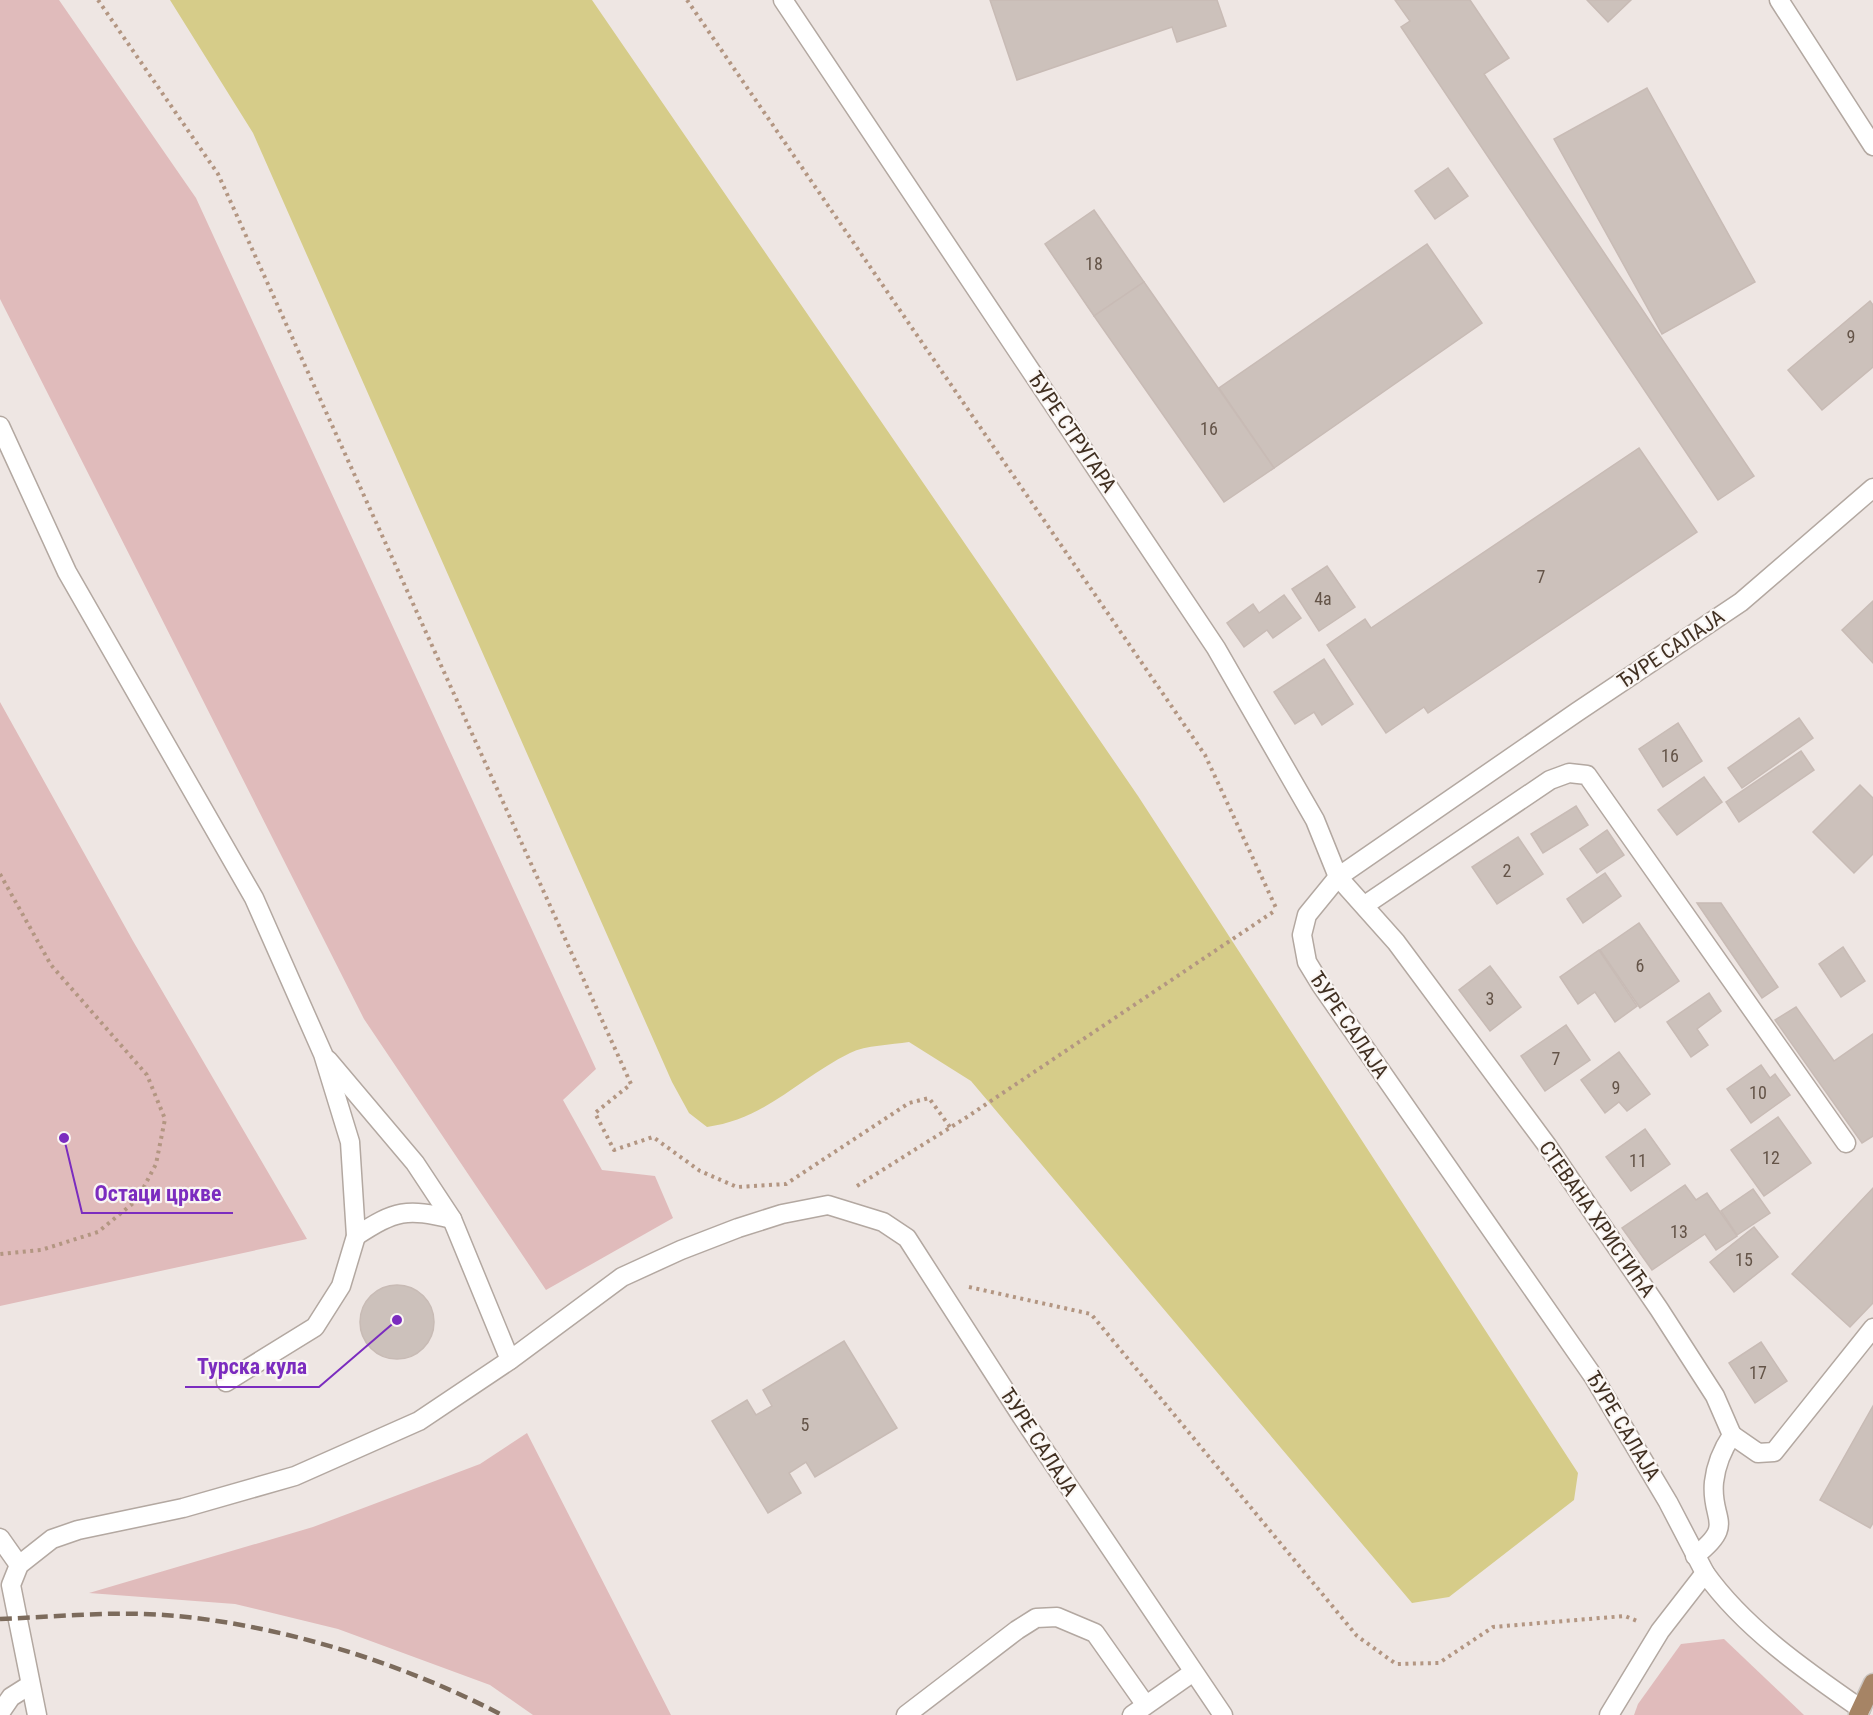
<svg xmlns="http://www.w3.org/2000/svg" width="1873" height="1715" viewBox="0 0 1873 1715" font-family="'Roboto Condensed',sans-serif">
  <style>
    .green { fill: #e0bbbb }
    .water { fill: #d6cc89 }
    .building { fill: #ccc1bb; stroke: #c8bbb5; stroke-width: 1.5 }
    .lines { fill: none; stroke-linecap: round; stroke-linejoin: round }
    .minor-casing { stroke: #b3a8a1; stroke-width: 21 }
    .major-casing { stroke: #cac5c1; stroke-width: 21 }
    .path { stroke: #b39682; stroke-width: 4; stroke-dasharray: 3 4.5; stroke-linecap: butt }
    .minor { stroke: #fff; stroke-width: 18 }
    .major { stroke: #a68465; stroke-width: 18 }
    .rail { stroke: #7c6b5c; stroke-width: 4.5; stroke-dasharray: 12 6; stroke-linecap: butt }
    .labels { text-anchor: middle; dominant-baseline: central; stroke-width: 4.5; stroke-linejoin: round; paint-order: stroke }
    .number-label { font-size: 18px; fill: #645448 }
    .street-label { font-size: 21px; fill: #413022; stroke: #faf6f4 }
    .leader { fill: none; stroke: #7b2cbf; stroke-width: 2 }
    .callout-dot { fill: #7b2cbf; stroke: #faf6f4; stroke-width: 2 }
    .callout-label { font-size: 22px; text-anchor: middle; font-weight: bold; fill: #7b2cbf; stroke: #faf6f4; stroke-width: 4.5; stroke-linejoin: round; paint-order: stroke }
  </style>
  <rect width="100%" height="100%" fill="#eee6e3"/>
  <g class="green">
    <path d="M 0,0 L 59,0 L 196,198 L 596,1069 L 563,1100 L 602,1170 L 655,1176 L 673,1218 L 546,1290 L 364,1019 L 0,299 Z"/>
    <path d="M 0,702 L 133,941 L 307,1239 L 0,1306 Z"/>
    <path d="M 527,1433 L 671,1715 L 533,1715 L 490,1685 L 338,1629 L 235,1604 L 89,1593 L 313,1527 L 480,1464 Z"/>
    <path d="M 1724,1639 L 1804,1715 L 1634,1715 L 1638,1704 L 1681,1644 Z"/>
  </g>
  <path class="water" d="M 170,0 L 592,0 L 1138,796 L 1578,1473 L 1574,1500 L 1449,1597 L 1412,1603 L 971,1081 L 909,1042 C 891,1045 866,1045 850,1053 C 799,1078 766,1119 707,1127 L 689,1113 L 672,1082 L 253,133 Z"/>
  <g class="building">
    <path d="M 990,0 L 1217,0 L 1226,26 L 1177,42 L 1172,27 L 1017,80 Z"/>
    <path d="M 1395,0 L 1470,0 L 1509,58 L 1484,74 L 1754,476 L 1718,500 L 1401,27 L 1410,21 Z"/>
    <path d="M 1587,0 L 1631,0 L 1608,22 Z"/>
    <path d="M 1647,88 L 1755,282 L 1662,334 L 1554,139 Z"/>
    <path d="M 1448,168 L 1468,196 L 1435,219 L 1415,191 Z"/>
    <path d="M 1094,210 L 1144,282 L 1094,316 L 1045,244 Z"/>
    <path d="M 1427,244 L 1482,323 L 1274,468 L 1219,388 Z"/>
    <path d="M 1144,282 L 1274,468 L 1224,502 L 1094,316 Z"/>
    <path d="M 1870,301 L 1873,305 L 1873,367 L 1822,410 L 1788,370 Z"/>
    <path d="M 1639,448 L 1697,532 L 1428,713 L 1424,707 L 1386,733 L 1327,645 L 1365,619 L 1371,628 Z"/>
    <path d="M 1327,566 L 1355,607 L 1319,631 L 1292,589 Z"/>
    <path d="M 1284,595 L 1301,618 L 1273,638 L 1267,630 L 1244,647 L 1227,623 L 1253,604 L 1259,613 Z"/>
    <path d="M 1873,601 L 1873,663 L 1842,630 Z"/>
    <path d="M 1324,659 L 1353,704 L 1322,725 L 1314,712 L 1295,724 L 1274,692 Z"/>
    <path d="M 1799,718 L 1813,738 L 1742,788 L 1728,768 Z"/>
    <path d="M 1678,723 L 1702,761 L 1663,787 L 1639,749 Z"/>
    <path d="M 1801,751 L 1814,770 L 1739,822 L 1726,802 Z"/>
    <path d="M 1704,777 L 1722,802 L 1677,835 L 1658,810 Z"/>
    <path d="M 1860,785 L 1873,798 L 1873,854 L 1854,873 L 1813,832 Z"/>
    <path d="M 1576,806 L 1588,825 L 1543,853 L 1531,834 Z"/>
    <path d="M 1607,830 L 1624,855 L 1597,873 L 1580,849 Z"/>
    <path d="M 1518,837 L 1543,874 L 1497,904 L 1472,867 Z"/>
    <path d="M 1605,873 L 1621,896 L 1583,923 L 1567,899 Z"/>
    <path d="M 1697,903 L 1721,903 L 1778,987 L 1762,998 Z"/>
    <path d="M 1639,923 L 1679,981 L 1640,1008 L 1600,950 Z"/>
    <path d="M 1843,947 L 1865,981 L 1841,997 L 1819,964 Z"/>
    <path d="M 1599,950 L 1637,1006 L 1615,1022 L 1595,992 L 1578,1004 L 1560,977 Z"/>
    <path d="M 1490,966 L 1521,1007 L 1490,1031 L 1459,990 Z"/>
    <path d="M 1709,993 L 1721,1011 L 1697,1029 L 1708,1045 L 1691,1057 L 1667,1022 Z"/>
    <path d="M 1796,1007 L 1834,1061 L 1873,1034 L 1873,1136 L 1862,1143 L 1775,1020 Z"/>
    <path d="M 1566,1025 L 1590,1060 L 1545,1091 L 1521,1056 Z"/>
    <path d="M 1619,1052 L 1650,1094 L 1627,1111 L 1619,1102 L 1605,1113 L 1581,1080 Z"/>
    <path d="M 1761,1065 L 1770,1078 L 1775,1074 L 1790,1095 L 1751,1123 L 1727,1089 Z"/>
    <path d="M 1778,1117 L 1811,1163 L 1764,1196 L 1731,1150 Z"/>
    <path d="M 1645,1129 L 1670,1164 L 1631,1191 L 1606,1157 Z"/>
    <path d="M 1685,1185 L 1696,1200 L 1707,1193 L 1737,1236 L 1716,1250 L 1705,1234 L 1652,1270 L 1622,1228 Z"/>
    <path d="M 1873,1188 L 1873,1303 L 1850,1327 L 1792,1274 Z"/>
    <path d="M 1753,1189 L 1770,1213 L 1737,1235 L 1721,1211 Z"/>
    <path d="M 1754,1227 L 1778,1257 L 1734,1292 L 1710,1262 Z"/>
    <circle cx="397" cy="1322" r="37"/>
    <path d="M 844,1341 L 897,1428 L 815,1477 L 806,1462 L 789,1473 L 801,1493 L 768,1513 L 712,1421 L 747,1400 L 756,1415 L 772,1406 L 763,1390 Z"/>
    <path d="M 1761,1342 L 1787,1381 L 1755,1403 L 1729,1363 Z"/>
    <path d="M 1873,1406 L 1873,1523 L 1870,1528 L 1820,1500 Z"/>
  </g>
  <g class="lines">
    <g class="minor-casing">
      <g id="minor">
        <path d="M 783,0 L 1216,648 L 1315,820 L 1338,877 L 1396,942 L 1546,1144 L 1659,1309 L 1715,1396 L 1732,1435 C 1722,1450 1716,1464 1714,1482 C 1710,1521 1737,1523 1695,1556"/>
        <path d="M 1779,0 L 1873,146"/>
        <path d="M 0,426 L 67,572 L 254,898 L 323,1054 L 350,1142 L 356,1236 L 341,1286 L 315,1327 L 226,1382"/>
        <path d="M 1365,905 L 1550,780 L 1569,773 L 1587,775 L 1846,1143"/>
        <path d="M 328,1060 L 415,1163 L 452,1219 L 510,1360"/>
        <path d="M 356,1236 C 396,1210 406,1208 452,1219"/>
        <path d="M 1732,1435 L 1758,1453 L 1774,1452 L 1873,1328"/>
        <path d="M 0,1538 L 19,1565"/>
        <path d="M 1705,1573 L 1668,1502 L 1593,1376 L 1321,985 L 1307,962 L 1302,935 L 1307,915 L 1338,877 L 1577,712 L 1741,602 L 1873,488"/>
        <path d="M 0,1713 L 11,1697 L 30,1685"/>
        <path d="M 37,1715 L 11,1585 L 19,1565 L 52,1539 L 78,1530 L 183,1508 L 295,1476 L 419,1421 L 510,1360 L 622,1277 L 681,1250 L 738,1228 L 782,1214 L 828,1205 L 883,1222 L 907,1238 L 1022,1417 L 1223,1715"/>
        <path d="M 906,1715 L 1017,1630 L 1036,1618 L 1057,1617 L 1095,1633 L 1145,1704"/>
        <path d="M 1132,1715 L 1192,1673"/>
        <path d="M 1609,1715 L 1660,1631 L 1705,1573 C 1744,1628 1806,1671 1861,1709"/>
      </g>
    </g>
    <g class="major-casing">
      <path id="major" d="M 1858,1715 L 1873,1683"/>
    </g>
    <g class="path">
      <path d="M 98,0 L 218,174 L 631,1084 L 595,1113 L 614,1150 L 653,1137 L 700,1171 L 737,1187 L 786,1184 L 909,1103 L 929,1098 L 950,1127"/>
      <path d="M 687,0 L 1205,755 L 1277,910"/>
      <path d="M 0,874 L 51,965 L 147,1075 L 165,1119 L 156,1164 L 137,1200 L 98,1232 L 41,1250 L 0,1254"/>
      <path d="M 857,1186 L 967,1117 L 1276,910"/>
      <path d="M 969,1287 L 1091,1314 L 1357,1636 L 1396,1664 L 1439,1663 L 1493,1627 L 1625,1616 L 1637,1621"/>
    </g>
    <use href="#minor" class="minor"/>
    <use href="#major" class="major"/>
    <path class="rail" d="M 0,1619 C 54,1617 110,1611 164,1615 C 276,1623 403,1663 502,1715"/>
  </g>
  <g class="labels">
    <g class="number-label">
      <text x="1094" y="263">18</text>
      <text x="1851" y="336">9</text>
      <text x="1209" y="428">16</text>
      <text x="1541" y="576">7</text>
      <text x="1323" y="598">4a</text>
      <text x="1670" y="755">16</text>
      <text x="1507" y="870">2</text>
      <text x="1640" y="965">6</text>
      <text x="1490" y="998">3</text>
      <text x="1556" y="1058">7</text>
      <text x="1616" y="1087">9</text>
      <text x="1758" y="1092">10</text>
      <text x="1771" y="1157">12</text>
      <text x="1638" y="1160">11</text>
      <text x="1679" y="1231">13</text>
      <text x="1744" y="1259">15</text>
      <text x="1758" y="1372">17</text>
      <text x="805" y="1424">5</text>
    </g>
    <g class="street-label">
      <text transform="translate(1072 432) rotate(56)">ЂУРЕ СТРУГАРА</text>
      <text transform="translate(1671 649) rotate(-34)">ЂУРЕ САЛАЈА</text>
      <text transform="translate(1349 1025) rotate(56)">ЂУРЕ САЛАЈА</text>
      <text transform="translate(1597 1219) rotate(55)">СТЕВАНА ХРИСТИЋА</text>
      <text transform="translate(1623 1426) rotate(59)">ЂУРЕ САЛАЈА</text>
      <text transform="translate(1039 1442) rotate(57)">ЂУРЕ САЛАЈА</text>
    </g>
  </g>
  <path class="leader" d="M64 1138L82 1213H233M397 1320L319 1387H185"/>
  <g class="callout-dot">
    <circle cx="64" cy="1138" r="6"/>
    <circle cx="397" cy="1320" r="6"/>
  </g>
  <g class="callout-label">
    <text x="158" y="1201">Остаци цркве</text>
    <text x="252" y="1374">Турска кула</text>
  </g>
</svg>
